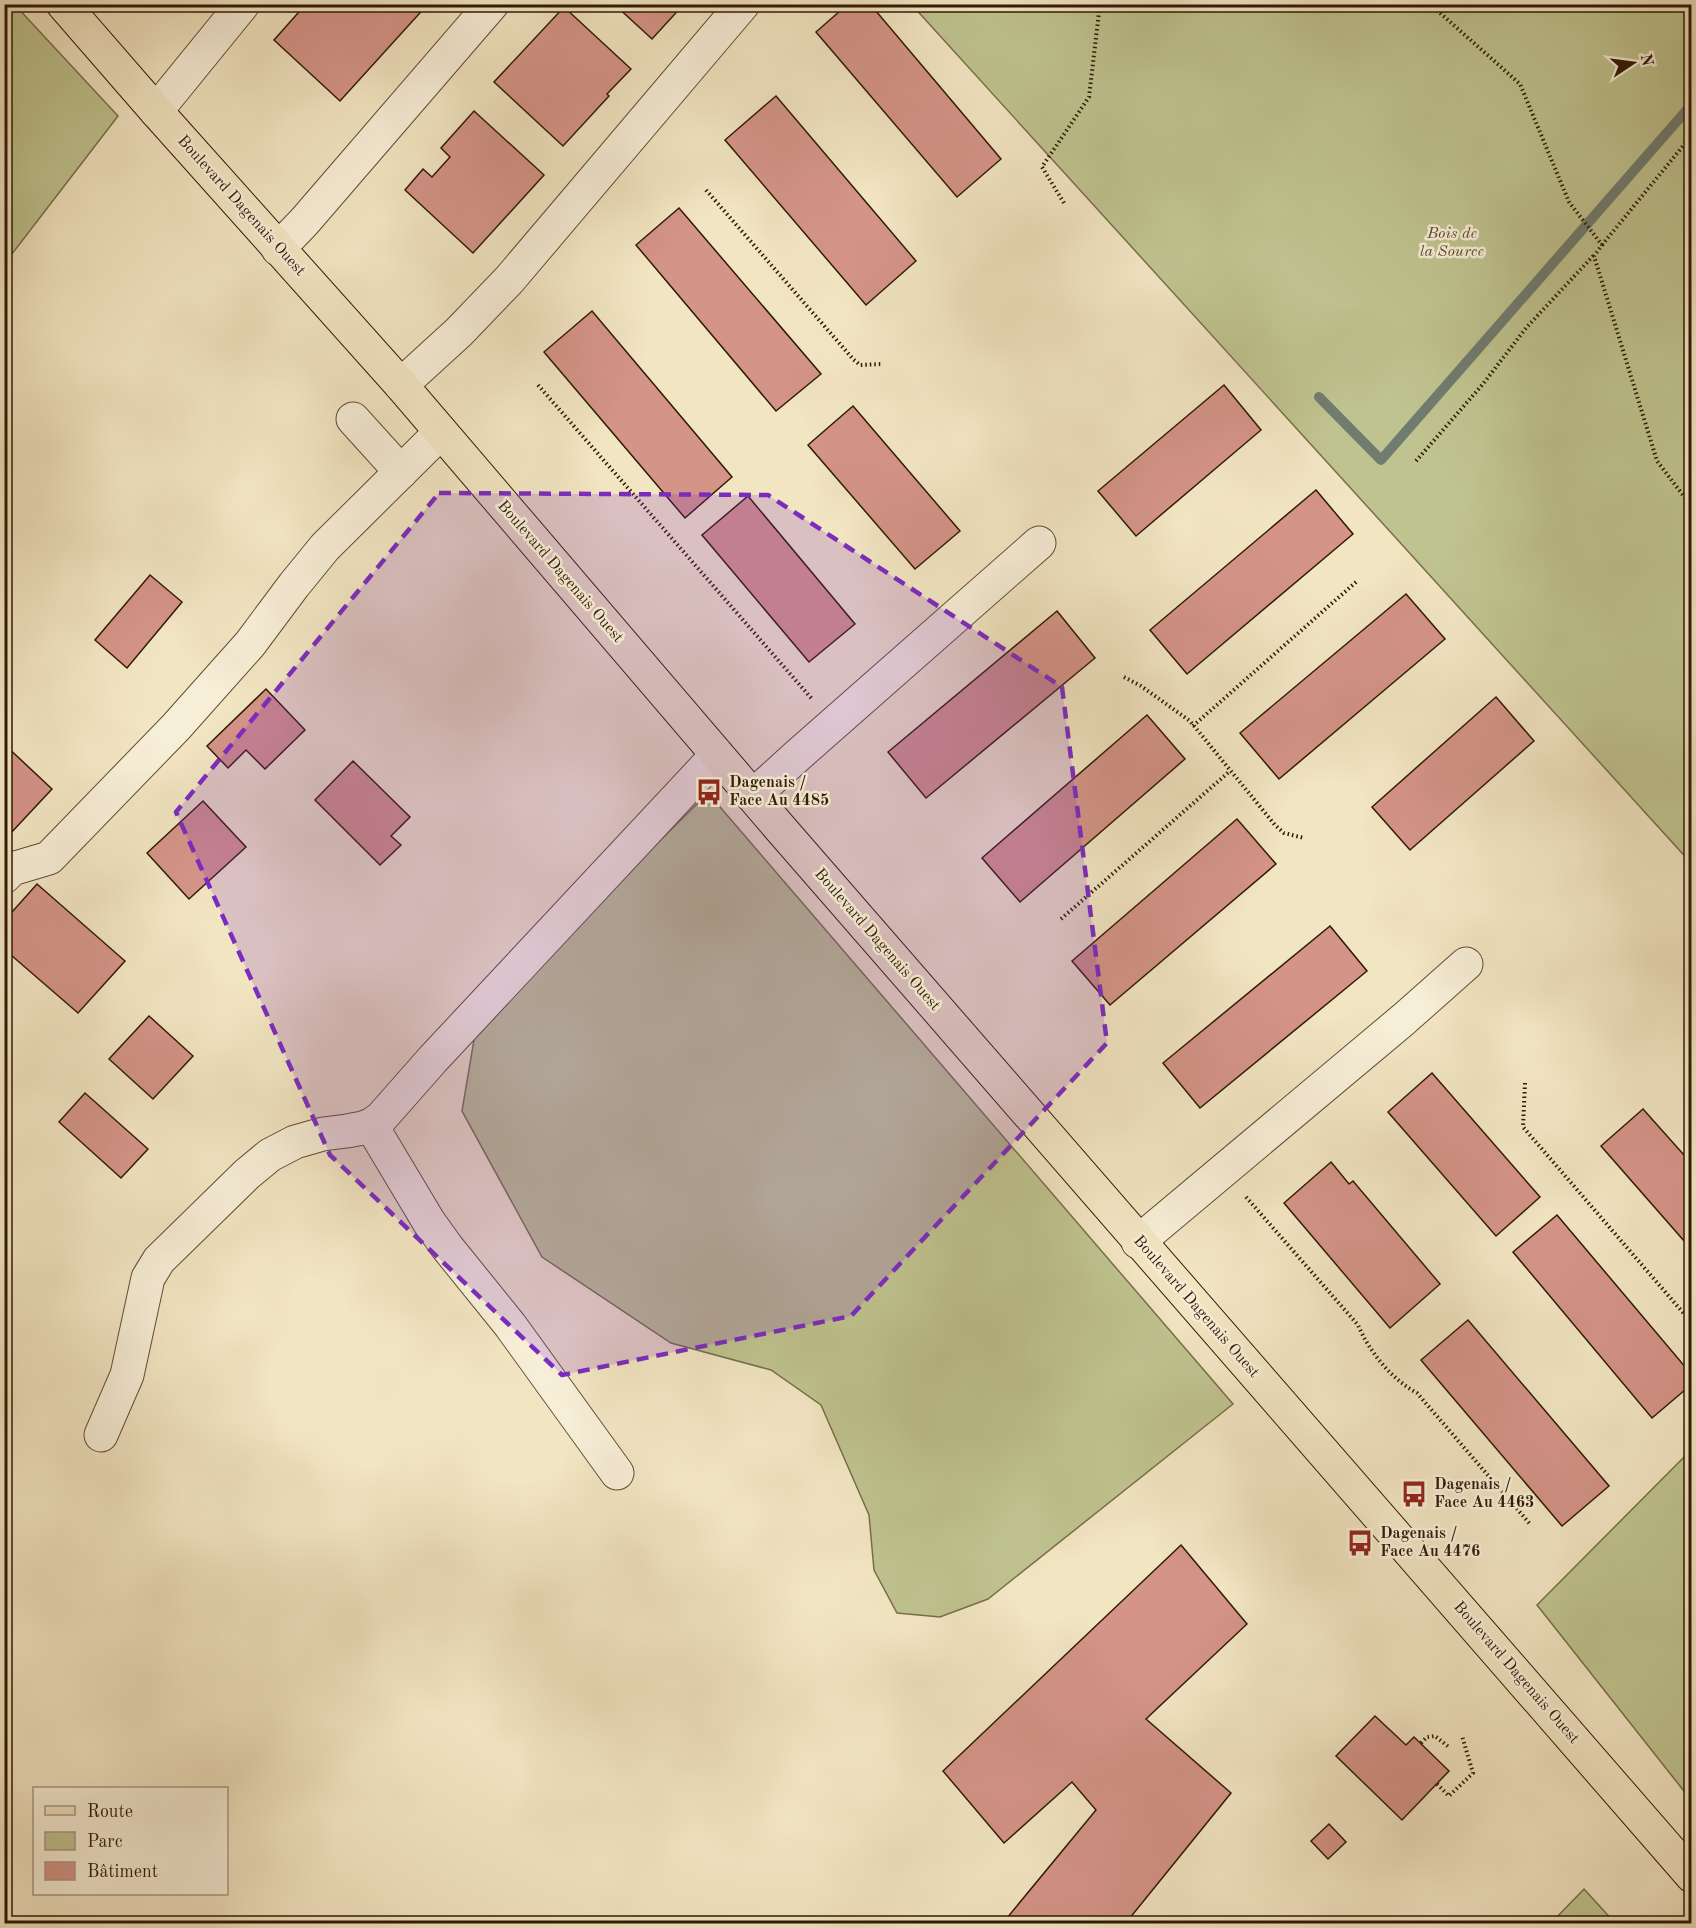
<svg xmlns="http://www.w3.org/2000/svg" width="1696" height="1928" viewBox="0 0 1696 1928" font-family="'Old Standard TT',serif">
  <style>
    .green { fill: #bfc38f; stroke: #786e4a; stroke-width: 1.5 }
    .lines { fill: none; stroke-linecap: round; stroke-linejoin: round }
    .stream { stroke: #717c70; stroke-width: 10 }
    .building { fill: #d49488; stroke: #301a05; stroke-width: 1.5 }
    .minor-casing { stroke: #604d34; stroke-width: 35 }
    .major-casing { stroke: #301a05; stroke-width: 35 }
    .path { stroke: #301a05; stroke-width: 4; stroke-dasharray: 1.5 3; stroke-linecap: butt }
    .minor { stroke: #f7eed7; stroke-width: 33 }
    .major { stroke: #f2e5c2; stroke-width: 33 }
    .marked { fill: #7b2cbf; fill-opacity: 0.2; stroke: #7b2cbf; stroke-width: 4.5; stroke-dasharray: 12 8; stroke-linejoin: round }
    .labels { text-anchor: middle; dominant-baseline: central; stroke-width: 5; stroke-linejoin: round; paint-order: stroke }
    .street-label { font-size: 16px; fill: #301a05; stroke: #f7eed7 }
    .park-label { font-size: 16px; font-style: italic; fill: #5b4d2e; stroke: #f7eed7 }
    .poi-label { font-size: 16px; font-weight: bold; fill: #301a05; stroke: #f7eed7; text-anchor: start }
  </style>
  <rect width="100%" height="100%" fill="#f2e5c2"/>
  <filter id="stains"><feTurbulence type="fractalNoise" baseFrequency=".00333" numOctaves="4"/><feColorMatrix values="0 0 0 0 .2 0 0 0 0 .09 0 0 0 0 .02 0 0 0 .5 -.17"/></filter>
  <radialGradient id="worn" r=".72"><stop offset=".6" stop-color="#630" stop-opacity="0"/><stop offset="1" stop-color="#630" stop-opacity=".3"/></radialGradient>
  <g class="green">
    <path d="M 15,5 L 118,116 L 5,263 L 4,5 Z"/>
    <path d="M 912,5 L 1691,5 L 1691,863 Z"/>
    <path d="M 708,793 L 1233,1404 L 988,1599 L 940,1617 L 897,1613 L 874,1570 L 869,1515 L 821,1405 L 771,1370 L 671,1343 L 542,1257 L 462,1111 L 477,1022 Z"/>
    <path d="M 1691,1450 L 1691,1800 L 1537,1605 Z"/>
    <path d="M 1584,1889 L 1615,1923 L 1551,1923 Z"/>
  </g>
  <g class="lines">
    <path class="stream" d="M 1319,397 L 1381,460 L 1692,104"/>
  </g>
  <g class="building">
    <path d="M 306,4 L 428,4 L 340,101 L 274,40 Z"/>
    <path d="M 614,4 L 684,4 L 652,39 Z"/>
    <path d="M 848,4 L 870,4 L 1001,159 L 957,197 L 816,32 Z"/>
    <path d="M 564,7 L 631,69 L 607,94 L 609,96 L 563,146 L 494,82 Z"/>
    <path d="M 776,96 L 916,261 L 866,305 L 725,140 Z"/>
    <path d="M 474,111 L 544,175 L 473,253 L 405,190 L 423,169 L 432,177 L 450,157 L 441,148 Z"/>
    <path d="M 679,208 L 821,374 L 776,411 L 636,245 Z"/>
    <path d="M 592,311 L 732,477 L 685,518 L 544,352 Z"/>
    <path d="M 1224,385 L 1261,430 L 1136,536 L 1098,491 Z"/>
    <path d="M 853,406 L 960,531 L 915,569 L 808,445 Z"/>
    <path d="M 1316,490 L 1353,534 L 1187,674 L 1150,630 Z"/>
    <path d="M 748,496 L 855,624 L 809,662 L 702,535 Z"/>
    <path d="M 150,575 L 182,602 L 127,668 L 95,640 Z"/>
    <path d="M 1406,594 L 1445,639 L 1279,779 L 1240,733 Z"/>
    <path d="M 1057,611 L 1095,658 L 926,798 L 888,752 Z"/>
    <path d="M 266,689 L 305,730 L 265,769 L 246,750 L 228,768 L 207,746 Z"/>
    <path d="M 1496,697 L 1534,741 L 1410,850 L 1372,807 Z"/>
    <path d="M 1147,715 L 1185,759 L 1020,902 L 982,858 Z"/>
    <path d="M 4,744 L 52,789 L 10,834 L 4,829 Z"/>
    <path d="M 353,761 L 410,817 L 391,836 L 401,845 L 380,865 L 315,800 Z"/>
    <path d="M 203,801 L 246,847 L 189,899 L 147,853 Z"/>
    <path d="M 1237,819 L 1276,864 L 1110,1005 L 1072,961 Z"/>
    <path d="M 37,884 L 125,961 L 78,1013 L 4,949 L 4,921 Z"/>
    <path d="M 1330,926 L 1367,971 L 1200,1108 L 1163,1063 Z"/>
    <path d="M 149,1016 L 193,1056 L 153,1099 L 109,1059 Z"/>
    <path d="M 1432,1073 L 1540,1197 L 1496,1236 L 1388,1112 Z"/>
    <path d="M 85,1093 L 148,1149 L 121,1178 L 59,1122 Z"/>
    <path d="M 1643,1109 L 1692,1164 L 1692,1250 L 1601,1146 Z"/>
    <path d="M 1331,1162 L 1349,1184 L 1353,1181 L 1440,1284 L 1390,1328 L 1284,1203 Z"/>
    <path d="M 1557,1215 L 1692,1375 L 1692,1384 L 1652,1418 L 1513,1252 Z"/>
    <path d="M 1468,1320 L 1609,1486 L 1562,1526 L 1421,1360 Z"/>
    <path d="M 1181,1545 L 1247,1624 L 1146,1719 L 1231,1793 L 1125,1924 L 1002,1924 L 1096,1810 L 1072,1782 L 1004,1843 L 943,1771 Z"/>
    <path d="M 1375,1716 L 1406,1745 L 1414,1737 L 1449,1771 L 1402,1820 L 1336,1756 Z"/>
    <path d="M 1329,1824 L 1346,1842 L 1328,1859 L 1311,1841 Z"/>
  </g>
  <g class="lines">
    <g class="minor-casing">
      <g id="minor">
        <path d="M 156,111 L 243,4"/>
        <path d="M 278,249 L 304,222 L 492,4"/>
        <path d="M 401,385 L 459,332 L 509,280 L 743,4"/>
        <path d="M 353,419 L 401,472"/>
        <path d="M 753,796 L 797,756 L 1039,543"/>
        <path d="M 4,877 L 12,869 L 49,858 L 176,727 L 250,644 L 294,585 L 325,547 L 441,432"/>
        <path d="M 371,1125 L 429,1222 L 447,1247 L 510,1325 L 617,1473"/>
        <path d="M 1138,1242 L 1404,1019 L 1466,964"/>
        <path d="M 101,1435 L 127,1375 L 148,1278 L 159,1260 L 247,1174 L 270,1155 L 295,1142 L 323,1134 L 347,1131 L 363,1128 L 371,1125 L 381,1118 L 433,1059 L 717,755"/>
      </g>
    </g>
    <g class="major-casing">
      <path id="major" d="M 63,4 L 156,111 L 401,385 L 780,828 L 1692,1876"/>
    </g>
    <g class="path">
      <path d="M 1430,4 L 1520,84 L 1569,202 L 1602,245 L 1594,256 L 1657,461 L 1692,507"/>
      <path d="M 706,190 L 853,359 L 860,365 L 883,364"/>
      <path d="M 1064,203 L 1042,167 L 1089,97 L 1100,4"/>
      <path d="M 1602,245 L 1692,135"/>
      <path d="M 538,385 L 812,699"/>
      <path d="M 1416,461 L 1483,384 L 1526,328 L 1593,256"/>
      <path d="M 1124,677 L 1141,686 L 1190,721 L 1275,825 L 1284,833 L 1304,838"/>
      <path d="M 1193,726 L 1356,582"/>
      <path d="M 1061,919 L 1230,771"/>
      <path d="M 1525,1083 L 1523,1127 L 1692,1323"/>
      <path d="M 1246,1197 L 1358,1325 C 1369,1351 1391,1379 1417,1393 L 1530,1524"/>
      <path d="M 1421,1743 L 1427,1737 L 1435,1736 L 1450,1748"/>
      <path d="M 1437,1784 L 1449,1796 L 1473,1773 L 1462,1736"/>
    </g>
    <use href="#minor" class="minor"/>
    <use href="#major" class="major"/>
  </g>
  <path class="marked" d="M 439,493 L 768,495 L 1062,687 L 1107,1043 L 851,1316 L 562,1375 L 330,1155 L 176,812 Z"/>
  <defs>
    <g id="bus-bare" transform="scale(2.07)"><path d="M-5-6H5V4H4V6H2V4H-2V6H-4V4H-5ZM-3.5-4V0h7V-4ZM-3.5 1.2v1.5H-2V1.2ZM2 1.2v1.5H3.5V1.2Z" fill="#8f2418" stroke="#f7eed7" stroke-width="2.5" paint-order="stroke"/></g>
  </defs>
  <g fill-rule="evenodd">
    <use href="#bus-bare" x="709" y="792"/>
    <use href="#bus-bare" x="1414" y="1494"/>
    <use href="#bus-bare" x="1360" y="1543"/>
  </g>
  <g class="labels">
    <g class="street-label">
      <text transform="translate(241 206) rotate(48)">Boulevard Dagenais Ouest</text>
      <text transform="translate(560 572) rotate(49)">Boulevard Dagenais Ouest</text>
      <text transform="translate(877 940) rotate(49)">Boulevard Dagenais Ouest</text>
      <text transform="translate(1196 1307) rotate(49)">Boulevard Dagenais Ouest</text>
      <text transform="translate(1516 1673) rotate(49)">Boulevard Dagenais Ouest</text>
    </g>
    <g class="park-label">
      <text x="1452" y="234">Bois de<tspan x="1452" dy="18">la Source</tspan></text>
    </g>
    <g class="poi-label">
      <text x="729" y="783">Dagenais /<tspan x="729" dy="18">Face Au 4485</tspan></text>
      <text x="1434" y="1485">Dagenais /<tspan x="1434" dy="18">Face Au 4463</tspan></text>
      <text x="1380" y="1534">Dagenais /<tspan x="1380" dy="18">Face Au 4476</tspan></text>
    </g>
  </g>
  <rect width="1696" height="1928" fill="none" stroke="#f2e5c2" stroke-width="24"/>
  <rect x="6" y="6" width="1684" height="1916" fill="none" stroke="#301a05" stroke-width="3"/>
  <rect x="12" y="12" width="1672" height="1904" fill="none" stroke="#301a05" stroke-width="1.5"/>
  <rect x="33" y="1787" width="195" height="108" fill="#f7eed7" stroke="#a79983" stroke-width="1.5"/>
  <rect x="45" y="1806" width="30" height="9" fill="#f2e5c2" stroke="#a79983" stroke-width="1.5"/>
  <text x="87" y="1817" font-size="18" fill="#301a05">Route</text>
  <rect x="45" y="1832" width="30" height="18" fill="#bfc38f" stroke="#a79983" stroke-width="1.5"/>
  <text x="87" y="1847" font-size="18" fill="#301a05">Parc</text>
  <rect x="45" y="1862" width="30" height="18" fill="#d49488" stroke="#a79983" stroke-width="1.5"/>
  <text x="87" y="1877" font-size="18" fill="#301a05">Bâtiment</text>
  <g transform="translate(1633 63) rotate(77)" stroke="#f7eed7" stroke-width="4.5" paint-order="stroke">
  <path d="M0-4.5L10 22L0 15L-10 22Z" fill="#301a05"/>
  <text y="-9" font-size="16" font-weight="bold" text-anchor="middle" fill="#301a05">N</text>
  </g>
  <rect width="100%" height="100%" filter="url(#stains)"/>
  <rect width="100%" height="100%" fill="url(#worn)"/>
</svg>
